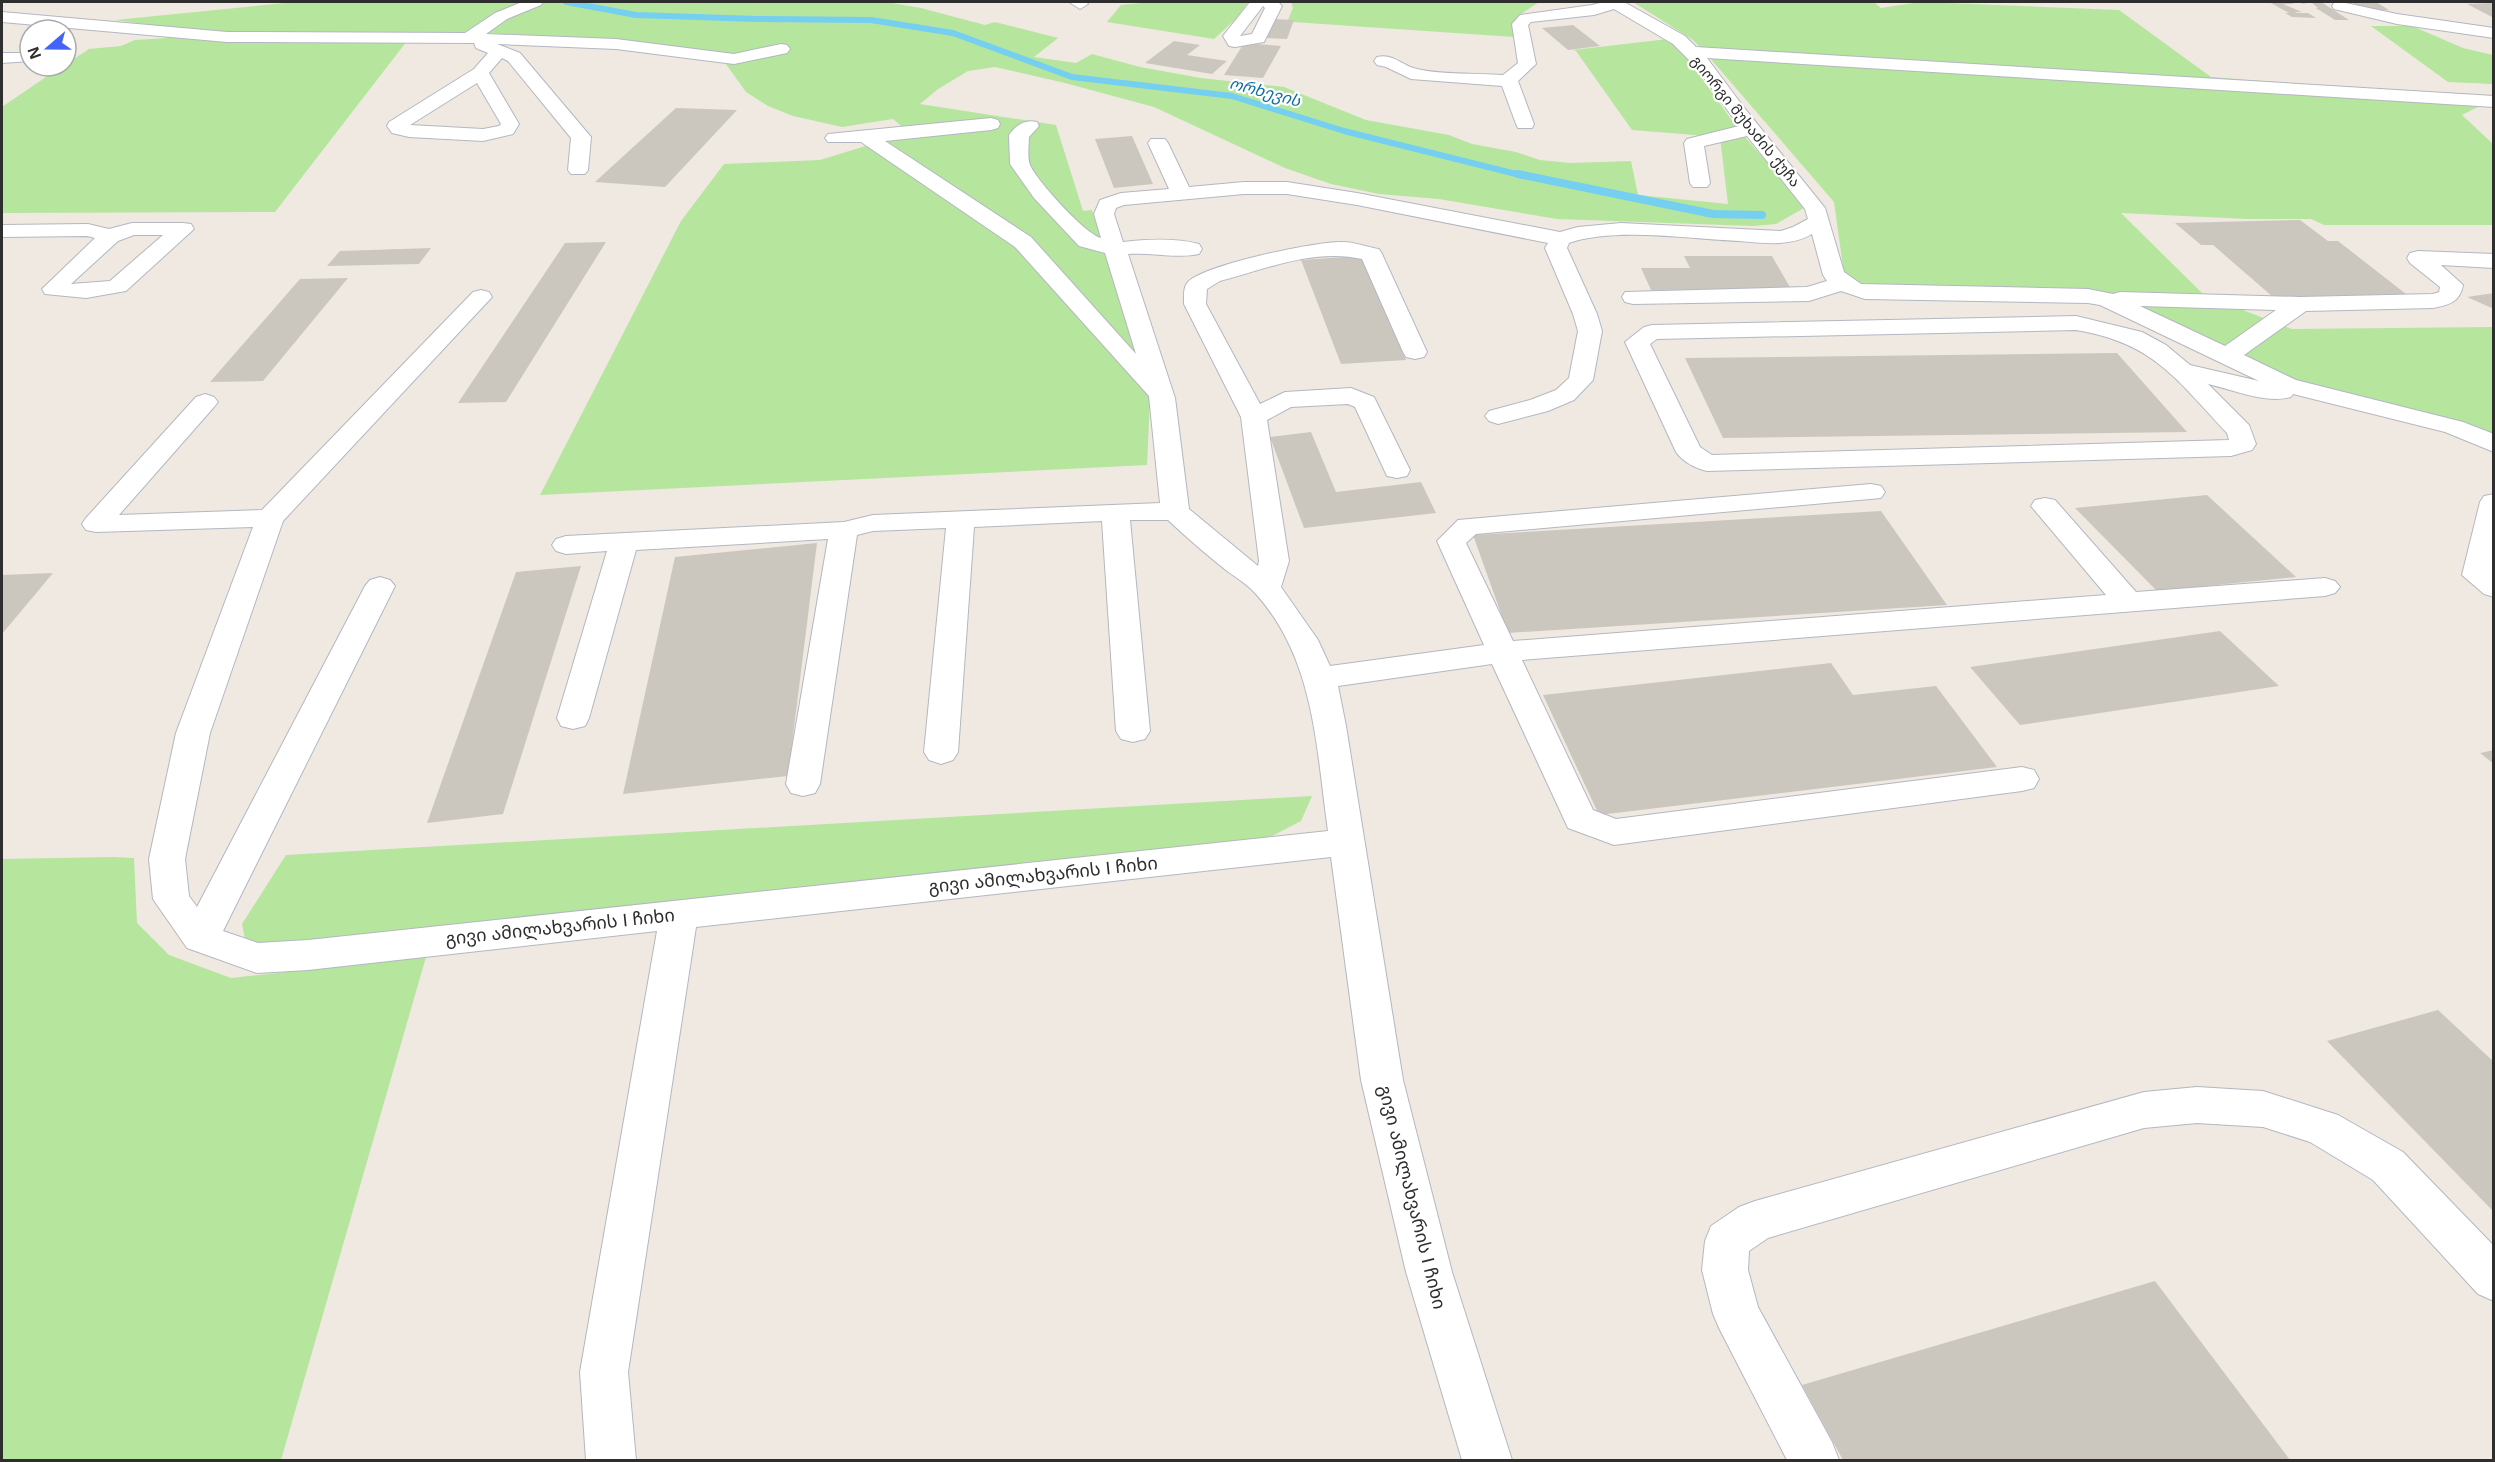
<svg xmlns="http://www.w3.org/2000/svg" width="2495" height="1462" viewBox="0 0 2495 1462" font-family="Helvetica,'Noto Sans Georgian',sans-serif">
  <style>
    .green { fill: #b6e59e }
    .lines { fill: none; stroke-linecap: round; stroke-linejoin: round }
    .stream-far1 { stroke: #75cff0; stroke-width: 6 }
    .stream { stroke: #75cff0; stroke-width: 8 }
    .building { fill: #cbc7bf }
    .minor-casing { stroke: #b4b7c1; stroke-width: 2 }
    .minor { fill: #fff; fill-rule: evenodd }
    .labels { text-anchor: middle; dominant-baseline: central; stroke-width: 4.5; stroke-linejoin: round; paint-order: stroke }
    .far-street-label { font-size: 15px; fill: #2e2e2e; stroke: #fff }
    .far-water-label { font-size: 16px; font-style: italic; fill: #0d6fa3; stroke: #fff }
    .street-label { font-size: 18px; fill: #2e2e2e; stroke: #fff }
  </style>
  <rect width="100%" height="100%" fill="#efe9e1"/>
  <g class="green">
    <path d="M 295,2 L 886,2 L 921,8 L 985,25 L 995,22 L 1058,38 L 1034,57 L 1076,63 L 1092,54 L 1140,67 L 1201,78 L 1284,87 L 1366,120 L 1449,135 L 1472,144 L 1516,152 L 1540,160 L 1570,163 L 1631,161 L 1638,195 L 1728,204 L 1720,137 L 1632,130 L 1576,51 L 1573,50 L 1668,39 L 1683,52 L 1738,129 L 1796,196 L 1804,208 L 1776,224 L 1753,226 L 1640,222 L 1557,219 L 1439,199 L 1379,194 L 1331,184 L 1285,168 L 1154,107 L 1065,83 L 995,67 L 968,71 L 938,89 L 920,104 L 1056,125 L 1083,211 L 1092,210 L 1150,399 L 1147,465 L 540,495 L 681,221 L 724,164 L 820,160 L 882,141 L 905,129 L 893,119 L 842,127 L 793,116 L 768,106 L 746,92 L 718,53 L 628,40 L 466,32 L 440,34 L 208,33 L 115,20 Z"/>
    <path d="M 1152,2 L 1248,2 L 1238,17 L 1214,39 L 1107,22 L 1121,5 Z"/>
    <path d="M 1291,2 L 1539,2 L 1518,16 L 1513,23 L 1514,37 L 1293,22 L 1288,20 L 1293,8 Z"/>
    <path d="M 1633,2 L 1874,2 L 1881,8 L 1920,2 L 2119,10 L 2211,77 L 2470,97 L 2480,106 L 2462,115 L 2493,144 L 2493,225 L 2324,225 L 2311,219 L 2248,219 L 2121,213 L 2204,295 L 2292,329 L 2493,327 L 2493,433 L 2288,381 L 2102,293 L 1870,286 L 1852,281 L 1844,274 L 1834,202 L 1703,50 L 1693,40 Z"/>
    <path d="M 2371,26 L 2412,26 L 2463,48 L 2493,55 L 2493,84 L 2448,82 Z"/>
    <path d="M 183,37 L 208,41 L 407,41 L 275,212 L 2,213 L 2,107 L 62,66 L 66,66 L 66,64 L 89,49 L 121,46 L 135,40 Z"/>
    <path d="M 1312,796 L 1301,821 L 1272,836 L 1246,842 L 278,948 L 245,939 L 242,924 L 286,855 Z"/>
    <path d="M 114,857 L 134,858 L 137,923 L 169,955 L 231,978 L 426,957 L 281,1460 L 2,1460 L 2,859 Z"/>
  </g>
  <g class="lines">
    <g class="stream-far1">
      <path d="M 566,2 L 636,15 L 757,19"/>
      <path d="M 759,19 L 871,20 L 953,33 L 1072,77 L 1232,96 L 1344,131 L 1524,176"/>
    </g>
    <path class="stream" d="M 1518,174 L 1713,214 L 1762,215"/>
  </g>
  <g class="building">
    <path d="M 2269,2 L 2290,2 L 2294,4 L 2283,4 L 2302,12 L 2295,12 L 2297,13 L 2308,13 L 2316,18 L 2292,17 L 2285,13 L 2289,13 Z"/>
    <path d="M 2300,2 L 2321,2 L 2349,20 L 2335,20 L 2316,8 L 2318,8 L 2311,2 L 2303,4 Z"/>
    <path d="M 2376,2 L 2389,10 L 2366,10 L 2353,3 Z"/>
    <path d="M 2491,3 L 2494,5 L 2494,18 L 2467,4 Z"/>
    <path d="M 1275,19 L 1294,20 L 1287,39 L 1267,38 Z"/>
    <path d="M 1573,25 L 1600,46 L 1568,50 L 1542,28 Z"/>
    <path d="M 1174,41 L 1200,45 L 1187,55 L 1227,61 L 1212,74 L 1145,63 Z"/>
    <path d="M 1244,43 L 1281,46 L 1263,78 L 1224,75 Z"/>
    <path d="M 676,108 L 737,110 L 665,187 L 595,182 Z"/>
    <path d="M 1132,136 L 1153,184 L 1114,188 L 1095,139 Z"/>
    <path d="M 2300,220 L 2328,241 L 2338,241 L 2406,294 L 2273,297 L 2213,245 L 2201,245 L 2175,223 Z"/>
    <path d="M 606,242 L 506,402 L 458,403 L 565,243 Z"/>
    <path d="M 431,248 L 419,264 L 327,266 L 340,251 Z"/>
    <path d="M 1360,256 L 1406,360 L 1341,364 L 1301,260 Z"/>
    <path d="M 1684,256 L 1772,256 L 1791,289 L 1651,290 L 1641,268 L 1690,268 Z"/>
    <path d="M 348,278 L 263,381 L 210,382 L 300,279 Z"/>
    <path d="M 2494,293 L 2494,309 L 2467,297 Z"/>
    <path d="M 2117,353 L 2187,432 L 1723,438 L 1685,358 Z"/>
    <path d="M 1311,432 L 1336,492 L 1421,482 L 1436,513 L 1304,528 L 1270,437 Z"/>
    <path d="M 2207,495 L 2296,577 L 2157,591 L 2075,508 Z"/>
    <path d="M 1881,511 L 1947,605 L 1508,633 L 1473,535 Z"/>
    <path d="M 817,543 L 788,776 L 623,794 L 675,557 Z"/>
    <path d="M 581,566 L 503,814 L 427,823 L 516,572 Z"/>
    <path d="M 53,573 L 2,634 L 2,575 Z"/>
    <path d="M 2220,631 L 2279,686 L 2020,725 L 1970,667 Z"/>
    <path d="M 1831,663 L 1853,695 L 1936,686 L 1997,767 L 1599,815 L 1543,695 Z"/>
    <path d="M 2494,750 L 2494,764 L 2480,753 Z"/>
    <path d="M 2438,1010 L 2494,1062 L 2494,1212 L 2327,1041 Z"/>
    <path d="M 2155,1281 L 2290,1460 L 1843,1460 L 1802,1385 Z"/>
  </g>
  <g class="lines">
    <g class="minor-casing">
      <g id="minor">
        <path d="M 522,2 L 543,2 L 541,5 L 507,19 L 486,34 L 616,39 L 734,54 L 781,44 L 787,45 L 790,49 L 787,53 L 734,64 L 616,49 L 497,44 L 520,53 L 591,137 L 588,170 L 585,174 L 571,174 L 568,170 L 571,138 L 508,61 L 502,58 L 489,73 L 519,124 L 513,134 L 483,141 L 409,137 L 392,133 L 387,126 L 389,122 L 474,69 L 488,53 L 476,48 L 474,43 L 227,42 L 2,22 L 2,12 L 227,32 L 465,33 L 495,13 ZM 477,83 L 501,124 L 499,126 L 483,129 L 410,125 Z"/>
        <path d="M 1069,2 L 1086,2 L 1088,4 L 1080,9 Z"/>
        <path d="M 1250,2 L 1278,2 L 1282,6 L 1264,42 L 1235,47 L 1229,46 L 1223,36 ZM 1263,6 L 1265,8 L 1252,34 L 1240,36 Z"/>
        <path d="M 1604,2 L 1624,2 L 1685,36 L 1696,47 L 2494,96 L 2494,107 L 1707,58 L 1742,105 L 1825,208 L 1844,272 L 1861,284 L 2088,289 L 2113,294 L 2120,292 L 2300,297 L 2433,294 L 2439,292 L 2440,287 L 2410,263 L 2407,258 L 2410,253 L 2418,251 L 2494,254 L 2494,268 L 2441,265 L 2463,285 C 2460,302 2449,305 2433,308 L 2306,311 L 2244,355 L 2296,380 L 2463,422 L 2494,434 L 2494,452 L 2445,432 L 2293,394 L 2291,397 C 2265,404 2234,390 2208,384 L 2249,425 L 2256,444 L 2252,450 L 2231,456 L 1707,471 C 1695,468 1683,462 1676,452 L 1625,342 L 1644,327 L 1652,325 L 2076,316 L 2142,332 L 2166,345 L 2190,365 L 2259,381 L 2100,305 L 2088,303 L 1865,299 L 1841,291 L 1809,301 L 1633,304 L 1625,302 L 1622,297 L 1625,292 L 1807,287 L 1827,281 L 1823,275 L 1812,234 C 1790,247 1763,243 1739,241 C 1690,239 1615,227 1569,243 L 1567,248 L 1597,314 L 1602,331 L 1593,380 L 1574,400 L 1548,411 L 1498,424 L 1489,421 L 1485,416 L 1489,411 L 1530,400 L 1556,390 L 1569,378 L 1578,331 L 1573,314 L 1545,248 L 1548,243 L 1357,205 L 1287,194 L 1244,194 L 1124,205 L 1116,208 L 1114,214 L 1123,242 C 1148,239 1175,238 1199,244 L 1202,249 L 1199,254 C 1176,259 1151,252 1128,254 L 1175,398 L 1189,509 L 1258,566 L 1259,561 L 1241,417 L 1184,304 C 1184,297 1183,287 1188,282 C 1204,265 1316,241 1343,242 C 1354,242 1367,247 1379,249 L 1382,254 L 1427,352 L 1424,357 L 1415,359 L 1406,357 L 1403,352 L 1362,259 C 1315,248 1265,269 1220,281 L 1207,289 L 1206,304 L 1260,404 L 1285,392 L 1351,388 L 1374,397 L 1410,470 L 1407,476 L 1397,478 L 1387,476 L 1355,407 L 1348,404 L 1291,407 L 1267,420 L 1289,561 L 1281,587 L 1318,640 L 1330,666 L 1484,645 L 1437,541 L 1458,520 L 1871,484 L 1881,486 L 1885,492 L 1881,498 L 1476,534 L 1466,543 L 1513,641 L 2106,595 L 2031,506 L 2035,500 L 2045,498 L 2055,500 L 2136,592 L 2325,578 L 2335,581 L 2340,587 L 2335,593 L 2325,596 L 1522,660 L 1593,810 L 1616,819 L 2022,767 L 2034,770 L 2039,779 L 2034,788 L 2022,791 L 1614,845 L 1568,828 L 1492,664 L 1338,686 L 1346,726 L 1403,1080 L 1452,1272 L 1512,1460 L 1462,1460 L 1406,1272 L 1361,1080 L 1331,857 L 696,927 L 628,1372 L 636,1460 L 586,1460 L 580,1372 L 657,931 L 308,970 L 257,973 L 187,948 L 153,899 L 149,859 L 176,733 L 253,527 L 96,532 L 86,530 L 82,524 L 86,518 L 196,397 L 205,394 L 214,397 L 218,402 L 214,407 L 119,515 L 262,510 L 473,292 L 481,290 L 489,292 L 492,297 L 283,521 L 210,733 L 185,859 L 189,896 L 197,907 L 365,586 L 370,580 L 380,577 L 390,580 L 395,586 L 223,931 L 258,943 L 308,940 L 1328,831 C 1316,747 1315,660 1256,594 C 1248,585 1237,578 1227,571 C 1207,555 1187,538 1168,520 L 1130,520 L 1150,731 L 1145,739 L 1133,742 L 1121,739 L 1116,731 L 1102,521 L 974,527 L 958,752 L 953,760 L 941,764 L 929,760 L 924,752 L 946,528 L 873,531 L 857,535 L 820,784 L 815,793 L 803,796 L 791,793 L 786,784 L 828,539 L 636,550 L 589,718 L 585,726 L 573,729 L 561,726 L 557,718 L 607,551 L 566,554 L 556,551 L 552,545 L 556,539 L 566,536 L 844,522 L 873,515 L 1160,503 L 1149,396 L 1015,247 L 861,142 L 828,142 L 825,138 L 828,134 L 991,118 L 998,120 L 1000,124 L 998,128 L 991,130 L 885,141 L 1031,237 L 1136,354 L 1105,253 L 1079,246 L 1034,198 L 1010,164 L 1009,135 C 1016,125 1025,119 1037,122 L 1039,126 L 1029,137 C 1029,145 1027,157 1030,165 C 1037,181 1085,234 1101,238 L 1094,214 L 1100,200 L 1121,193 L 1169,189 L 1148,143 L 1151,139 L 1165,139 L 1168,143 L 1189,187 L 1244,182 L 1287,182 L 1357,193 L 1560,232 L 1578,227 L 1621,223 L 1781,231 L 1793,227 L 1808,219 L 1805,209 L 1747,136 L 1704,146 L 1710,183 L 1707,187 L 1693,187 L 1690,183 L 1684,143 L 1687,139 L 1739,126 L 1697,68 L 1673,44 L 1614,9 L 1594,15 L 1531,22 L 1528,25 L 1536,64 L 1518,81 L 1534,124 L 1532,128 L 1518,128 L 1516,124 L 1502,86 L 1411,79 L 1386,67 L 1377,65 L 1374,61 L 1377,57 C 1394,53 1402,66 1417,69 C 1443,75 1476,73 1503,75 L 1518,63 L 1512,24 L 1520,15 L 1592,5 ZM 2140,306 L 2276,310 L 2225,346 ZM 2076,330 C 2154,343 2176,379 2227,433 L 2229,440 L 1712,455 L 1700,447 L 1650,344 L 1657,339 Z"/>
        <path d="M 2341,2 L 2397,14 L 2494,28 L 2494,38 L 2397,24 L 2334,9 L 2332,6 L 2334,3 Z"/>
        <path d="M 2,53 L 30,53 L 30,61 L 2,63 Z"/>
        <path d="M 132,223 L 183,223 L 191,224 L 194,229 L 126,291 L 86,298 L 45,294 L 42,289 L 95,238 L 87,236 L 2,237 L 2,225 L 88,224 L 109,229 ZM 134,235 L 163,235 L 110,281 L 71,284 L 118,241 Z"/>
        <path d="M 2494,494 L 2494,597 L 2484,594 L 2462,575 L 2480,502 L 2484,496 Z"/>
        <path d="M 2197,1087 L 2263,1091 L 2338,1115 L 2403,1152 L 2494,1246 L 2494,1301 L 2478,1294 L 2373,1180 L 2310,1142 L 2263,1127 L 2197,1123 L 2144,1128 L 1768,1238 L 1749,1251 L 1748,1270 L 1758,1307 L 1832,1442 L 1839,1460 L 1787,1460 L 1720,1330 L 1713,1314 L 1702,1270 L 1705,1241 L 1711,1226 L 1739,1207 L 1755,1201 L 2144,1092 Z"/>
      </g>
    </g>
    <use href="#minor" class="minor"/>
  </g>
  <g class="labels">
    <g class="far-street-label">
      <text transform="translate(1746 121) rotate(51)">გიორგი მუხაძის ქუჩა</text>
    </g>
    <g class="far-water-label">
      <text transform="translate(1265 92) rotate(15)">ორხევის</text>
    </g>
    <g class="street-label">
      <text transform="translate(1043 875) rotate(-6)">გივი ამილახვარის I ჩიხი</text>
      <text transform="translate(560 927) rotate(-6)">გივი ამილახვარის I ჩიხი</text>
      <text transform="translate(1412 1197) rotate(76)">გივი ამილახვარის I ჩიხი</text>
    </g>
  </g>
  <rect width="2495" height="1462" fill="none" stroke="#2e2e2e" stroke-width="6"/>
  <g transform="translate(48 48) rotate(250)"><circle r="28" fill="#ffffff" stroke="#ababab" stroke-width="1.5"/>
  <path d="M0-4.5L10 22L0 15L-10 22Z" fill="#4264fb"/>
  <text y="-9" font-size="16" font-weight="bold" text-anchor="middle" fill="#2e2e2e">N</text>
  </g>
</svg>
